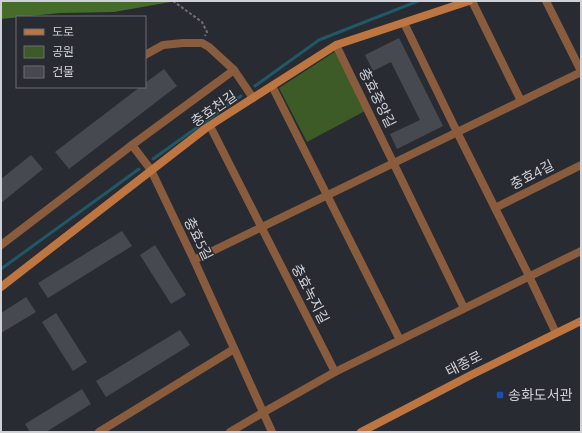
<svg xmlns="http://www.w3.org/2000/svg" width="582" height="433" viewBox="0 0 582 433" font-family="Bitter,'Noto Sans KR',serif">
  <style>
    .green { fill: #3c5b26 }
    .forest { fill: #456c2a }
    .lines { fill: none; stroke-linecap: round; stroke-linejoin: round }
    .stream { stroke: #1f5866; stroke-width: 3 }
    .building { fill: #474950 }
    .path { stroke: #6e6f76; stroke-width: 2; stroke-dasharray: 3 2; stroke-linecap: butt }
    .street { stroke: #895c3d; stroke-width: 8 }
    .secondary { stroke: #bd7642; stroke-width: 8 }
    .transit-dot { fill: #1a4fb4; stroke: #292b32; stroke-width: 1.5 }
    .labels { text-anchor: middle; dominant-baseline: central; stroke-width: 3; stroke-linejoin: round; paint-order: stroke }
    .street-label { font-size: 14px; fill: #d0d1d6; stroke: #292b32 }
    .poi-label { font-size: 14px; fill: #d0d1d6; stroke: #292b32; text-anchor: start }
  </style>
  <rect width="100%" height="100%" fill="#292b32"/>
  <path class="green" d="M 336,51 L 365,111 L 307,142 L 279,88 Z"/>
  <path class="forest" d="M 1,1 L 176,1 L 114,12 L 60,13 L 1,19 Z"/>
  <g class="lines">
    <g class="stream">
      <path d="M 255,86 L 319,40 L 418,1"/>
      <path d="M 153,159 L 241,96"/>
      <path d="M 1,269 L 139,169"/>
    </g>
  </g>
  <g class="building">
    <path d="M 399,38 L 443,126 L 397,149 L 390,134 L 420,120 L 391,62 L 373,71 L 365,55 Z"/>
    <path d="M 164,69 L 177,86 L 69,169 L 55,152 L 140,87 L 145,87 L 145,83 Z"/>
    <path d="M 31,155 L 43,169 L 1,203 L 1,179 Z"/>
    <path d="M 122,231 L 132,246 L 48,298 L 38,283 Z"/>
    <path d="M 155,245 L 186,295 L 171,304 L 140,255 Z"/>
    <path d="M 26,297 L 36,312 L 1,333 L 1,313 Z"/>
    <path d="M 56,313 L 87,362 L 73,371 L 42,322 Z"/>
    <path d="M 180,330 L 190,345 L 106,397 L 96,381 Z"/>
    <path d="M 82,389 L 91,404 L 46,432 L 30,432 L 25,424 Z"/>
  </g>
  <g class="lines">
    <path class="path" d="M 173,1 L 202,22 L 207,32 L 205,36"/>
    <g class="street">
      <path d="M 472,1 L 521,101"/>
      <path d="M 546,1 L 581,71"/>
      <path d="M 404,23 L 457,132 L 529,276 L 556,333"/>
      <path d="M 336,45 L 464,308"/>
      <path d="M 145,55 L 163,45 L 183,43 L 202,43 L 209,47 L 234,70 L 253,98"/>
      <path d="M 272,86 L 400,340"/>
      <path d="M 210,126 L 335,372"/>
      <path d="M 132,145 L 151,170 L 194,260 L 272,432"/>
      <path d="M 495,208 L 581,165"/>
      <path d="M 1,245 L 132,145 L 234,70"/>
      <path d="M 194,260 L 581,72"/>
      <path d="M 99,432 L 234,349"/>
      <path d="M 230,432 L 264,412 L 335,372 L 581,251"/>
    </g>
    <g class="secondary">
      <path d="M 1,287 L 206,128 L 336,45 L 469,1"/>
      <path d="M 361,432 L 471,375 L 581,321"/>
    </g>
  </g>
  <rect class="transit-dot" x="496" y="391" width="8" height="8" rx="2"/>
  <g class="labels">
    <g class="street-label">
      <text transform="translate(377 98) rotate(64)">충효중앙길</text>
      <text transform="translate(214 109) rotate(-34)">충효천길</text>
      <text transform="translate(532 175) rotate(-27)">충효4길</text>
      <text transform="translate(198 239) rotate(64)">충효5길</text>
      <text transform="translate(310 294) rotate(63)">충효녹지길</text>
      <text transform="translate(464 364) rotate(-27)">태종로</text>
    </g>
    <g class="poi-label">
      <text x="508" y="395">송화도서관</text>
    </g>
  </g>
  <rect width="582" height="433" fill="none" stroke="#d0d1d6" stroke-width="4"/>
  <rect x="16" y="16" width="130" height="72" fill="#292b32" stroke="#6c6d74"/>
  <rect x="24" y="29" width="20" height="6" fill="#bd7642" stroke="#6c6d74"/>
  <text x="52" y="36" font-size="12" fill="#d0d1d6">도로</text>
  <rect x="24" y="46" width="20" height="12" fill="#3c5b26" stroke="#6c6d74"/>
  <text x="52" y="56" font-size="12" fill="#d0d1d6">공원</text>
  <rect x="24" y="66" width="20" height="12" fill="#474950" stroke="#6c6d74"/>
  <text x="52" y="76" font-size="12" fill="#d0d1d6">건물</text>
</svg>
